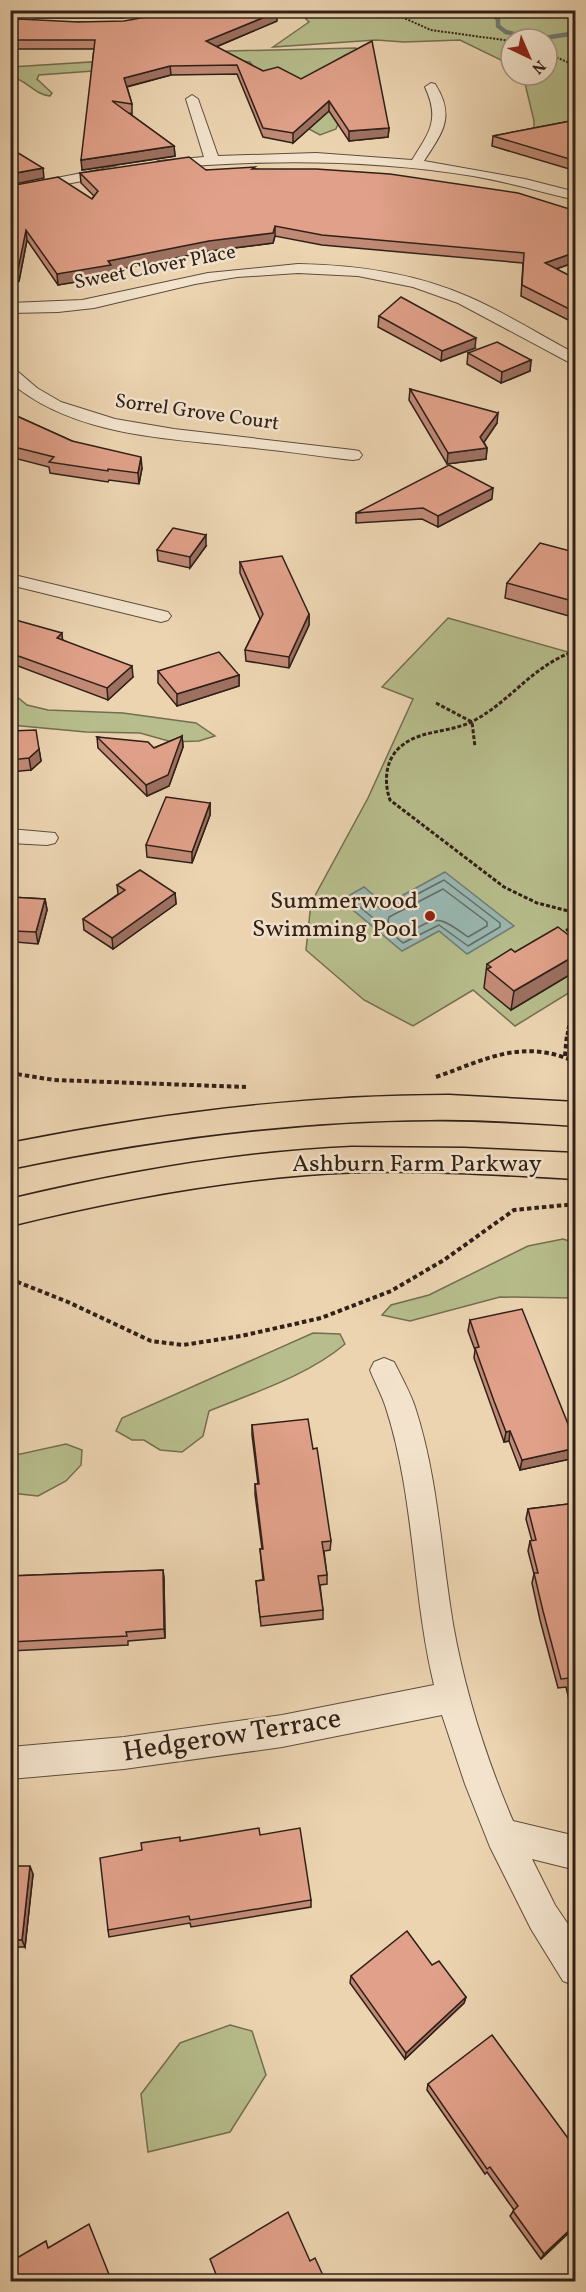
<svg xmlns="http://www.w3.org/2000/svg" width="586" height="2292" viewBox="0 0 586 2292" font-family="Vollkorn,serif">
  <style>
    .green { fill: #b7bd8c; stroke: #746e52; stroke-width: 1.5 }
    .water { fill: #99b7b1; stroke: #6f7b74; stroke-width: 1.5 }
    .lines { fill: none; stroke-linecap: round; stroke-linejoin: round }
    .shore { stroke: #646c64; stroke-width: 1.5 }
    .stream { stroke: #6f7b74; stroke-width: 4.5 }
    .street-casing { stroke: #5f4d3e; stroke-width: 2 }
    .primary-casing { stroke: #302018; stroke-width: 3 }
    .path-far2 { stroke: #302018; stroke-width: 2; stroke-dasharray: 2 1.5; stroke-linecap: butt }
    .path-far1 { stroke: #302018; stroke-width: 3; stroke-dasharray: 4 2; stroke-linecap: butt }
    .path { stroke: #302018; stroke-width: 4; stroke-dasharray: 4.5 3; stroke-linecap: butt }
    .street { fill: #f3e3cc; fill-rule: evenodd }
    .primary { fill: #ecd4b1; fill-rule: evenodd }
    .wall { fill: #c18a76; stroke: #302018; stroke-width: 1.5 }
    .shaded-wall { fill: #9d7060; stroke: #302018; stroke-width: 1.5 }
    .building { fill: #e0a089; stroke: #302018; stroke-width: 1.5 }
    .poi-dot { fill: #8f2418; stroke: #f3e3cc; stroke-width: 2 }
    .labels { text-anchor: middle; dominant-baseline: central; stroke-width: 5; stroke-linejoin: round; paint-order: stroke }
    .far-street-label { font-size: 20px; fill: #302018; stroke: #f3e3cc }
    .poi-label { font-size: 24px; fill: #302018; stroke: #f3e3cc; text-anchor: end }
    .street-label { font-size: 24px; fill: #302018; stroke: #f3e3cc }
    .near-street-label { font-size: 28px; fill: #302018; stroke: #f3e3cc }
  </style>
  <rect width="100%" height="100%" fill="#ecd4b1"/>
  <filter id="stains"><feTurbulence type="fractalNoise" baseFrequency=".00333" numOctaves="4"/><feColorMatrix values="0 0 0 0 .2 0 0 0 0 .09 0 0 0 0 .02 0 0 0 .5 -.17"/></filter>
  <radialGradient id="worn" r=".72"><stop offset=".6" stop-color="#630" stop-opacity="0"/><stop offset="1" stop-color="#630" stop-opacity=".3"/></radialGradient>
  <g class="green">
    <path d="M 298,11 L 575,11 L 575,125 L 534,147 L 534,121 L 523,75 L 547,75 L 547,39 L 511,39 L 511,65 L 460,40 L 404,42 L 376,40 L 273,47 L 309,22 Z"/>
    <path d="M 356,48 L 358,52 L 345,55 L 319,73 L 341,116 L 336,129 L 320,135 L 307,128 L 261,72 L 255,69 L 250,62 L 189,56 L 228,51 Z"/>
    <path d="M 107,61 L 93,71 L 39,75 L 37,79 L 52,93 L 50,96 C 35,95 26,79 11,77 L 11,67 Z"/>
    <path d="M 448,618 L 575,654 L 575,989 L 515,1026 L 473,990 L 413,1026 L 364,1000 L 306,950 L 311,903 L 368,798 L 413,699 L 382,687 Z"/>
    <path d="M 11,692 L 27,705 L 48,710 L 123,713 L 196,723 L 215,736 L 199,741 L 172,742 L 140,733 L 86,732 L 11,725 Z"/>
    <path d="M 563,1239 L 575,1243 L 575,1298 L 500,1297 L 410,1321 L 382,1315 L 391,1305 L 429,1295 L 528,1246 Z"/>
    <path d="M 313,1333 L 340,1334 L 345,1344 C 309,1375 253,1393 209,1411 L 203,1436 L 182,1452 L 160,1450 L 144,1440 L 132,1440 L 116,1431 L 122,1418 Z"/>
    <path d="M 66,1444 L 82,1450 L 81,1465 L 66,1481 L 38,1496 L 11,1493 L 11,1456 Z"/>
    <path d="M 230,2025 L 252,2031 L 266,2075 L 230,2132 L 148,2152 L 141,2094 L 180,2043 Z"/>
  </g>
  <path class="water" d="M 445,872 L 514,926 L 467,954 L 439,931 L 402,951 L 341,900 L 364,887 L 385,905 Z"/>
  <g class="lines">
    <g class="shore">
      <path d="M 444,880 L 500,923 L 500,927 L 468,946 L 439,925 L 403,943 L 354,902 L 363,895 L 381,909 L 387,910 Z"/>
      <path d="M 443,889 L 487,922 L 487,926 L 468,937 C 435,913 439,918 404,934 L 388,922 L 389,917 Z"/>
    </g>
    <g class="stream">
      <path d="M 485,10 L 498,19 L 498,26 L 506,32 L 536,39"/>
      <path d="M 538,39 L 576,33"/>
    </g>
    <g class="street-casing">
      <g id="street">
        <path d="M 431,83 L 435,84 C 456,117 442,133 424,161 L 525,179 L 576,192 L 576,200 C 541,192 508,182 473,176 C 368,159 263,159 158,169 L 151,165 L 158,161 L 204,157 L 186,99 L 192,95 L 198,99 L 218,156 L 316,153 L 412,160 C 430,132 440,119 425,87 Z"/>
        <path d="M 113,167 L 118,168 L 120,171 L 118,174 L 10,195 L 10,187 Z"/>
        <path d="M 298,264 C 357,265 415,273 469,297 C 506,313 540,335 576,354 L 576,366 L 458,303 L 413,287 L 358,276 L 298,273 L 237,277 L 195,284 L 94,308 L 58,312 L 10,313 L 10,303 L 82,300 L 208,273 Z"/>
        <path d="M 10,368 L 16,370 L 37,388 L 61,402 L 115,419 L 174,429 L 353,450 L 359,451 L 362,455 L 359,459 L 353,460 C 317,456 281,450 244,447 C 166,438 73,436 10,382 Z"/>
        <path d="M 10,574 L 168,612 L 171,616 L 168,620 L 161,622 L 10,585 Z"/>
        <path d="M 10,829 L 55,833 L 58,838 L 55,843 L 47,845 L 10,843 Z"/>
        <path d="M 384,1358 L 394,1362 C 401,1376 410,1392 415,1407 C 438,1477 441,1552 453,1624 C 465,1692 486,1758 513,1821 L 576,1836 L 576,1870 L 532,1859 L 555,1905 L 576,1936 L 576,1986 L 563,1981 L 531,1929 L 490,1847 L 465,1784 L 442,1715 L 282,1747 L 124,1769 L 10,1779 L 10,1747 L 124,1737 L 282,1715 L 434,1685 C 412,1594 415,1498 386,1408 C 382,1395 375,1383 370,1370 L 374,1362 Z"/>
      </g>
    </g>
    <g class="primary-casing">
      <g id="primary">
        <path d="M 449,1095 L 576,1102 L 576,1126 C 527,1123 479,1119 430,1120 C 289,1121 149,1140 10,1169 L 10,1143 C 155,1114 301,1095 449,1095 Z"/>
        <path d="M 352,1147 L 464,1148 L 576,1153 L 576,1179 C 486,1174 396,1168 307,1175 C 206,1183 108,1202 10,1226 L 10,1199 C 123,1172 236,1152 352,1147 Z"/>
      </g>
    </g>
    <g class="path-far2">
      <path d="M 386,10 L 431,30 L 511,41"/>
      <path d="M 571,10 L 576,12"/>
      <path d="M 547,53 L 576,66"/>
    </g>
    <g class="path-far1">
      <path d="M 576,651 C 534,664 512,700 475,720 C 451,734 419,728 398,749 C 385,762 384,783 390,800 L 504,887 L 537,903 L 576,913"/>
      <path d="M 436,703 L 472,722 L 475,747"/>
      <path d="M 561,934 L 576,924"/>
      <path d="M 567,1035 L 570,1018 L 576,1005"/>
    </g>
    <g class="path">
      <path d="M 565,1056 L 567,1034"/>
      <path d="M 10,1073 L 54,1080 L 246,1087"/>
      <path d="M 436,1077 C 487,1059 522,1038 576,1062"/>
      <path d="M 10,1279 L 68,1302 L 151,1341 L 183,1345 L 241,1336 L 321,1318 L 391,1291 L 444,1260 L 514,1210 L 576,1204"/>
    </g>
    <use href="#street" class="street"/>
    <use href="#primary" class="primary"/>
  </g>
  <g class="wall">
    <path d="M 33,10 L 171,10 L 121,18 L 34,18 Z"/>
    <path d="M 277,21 L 216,47 L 263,71 L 389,128 L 388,137 L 349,141 L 329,111 L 293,143 L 263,137 L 237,74 L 171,75 L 127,87 L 132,104 L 132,114 L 129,113 L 174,146 L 175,156 L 82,170 L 94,49 L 10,49 L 10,26 L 78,22 Z"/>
    <path d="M 576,120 L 576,171 L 492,146 L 493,136 Z"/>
    <path d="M 255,169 L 576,211 L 576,262 L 556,269 L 576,279 L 576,320 L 572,322 L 521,296 L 523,263 L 322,245 L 275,236 L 273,243 L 210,251 L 111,271 L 112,276 L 58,285 L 27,240 L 19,281 L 16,283 L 10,283 L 10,186 L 92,199 L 94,196 L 81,183 L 80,173 Z"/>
    <path d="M 379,316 L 475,348 L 441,361 L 378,327 Z"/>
    <path d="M 468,353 L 531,360 L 530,371 L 501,383 L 467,364 Z"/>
    <path d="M 410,389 L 497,423 L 484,442 L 487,448 L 486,459 L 447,464 L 409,400 Z"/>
    <path d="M 10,413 L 72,441 L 142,468 L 139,484 L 109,480 L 108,482 L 50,473 L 49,467 L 10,457 Z"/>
    <path d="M 492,499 L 438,527 L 422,519 L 356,523 L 356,513 Z"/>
    <path d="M 576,544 L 576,618 L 505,598 L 507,583 L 570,551 Z"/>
    <path d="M 206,546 L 190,568 L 158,561 L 157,550 Z"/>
    <path d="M 240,562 L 309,614 L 309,625 L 289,668 L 246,661 L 245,650 L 260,619 L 240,573 Z"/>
    <path d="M 10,620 L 63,640 L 133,677 L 108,700 L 10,663 Z"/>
    <path d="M 158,671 L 239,675 L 239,686 L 177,706 L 158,683 Z"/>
    <path d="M 10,731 L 39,749 L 41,761 L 31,770 L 10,772 Z"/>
    <path d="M 182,736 L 183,747 L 169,786 L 147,796 L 98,748 L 97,737 L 154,748 Z"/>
    <path d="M 210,803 L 210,815 L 192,863 L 147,857 L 146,845 Z"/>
    <path d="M 117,885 L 175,893 L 176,904 L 113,949 L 84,930 L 83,919 L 118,894 Z"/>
    <path d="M 10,897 L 45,899 L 47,910 L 38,944 L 16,942 L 13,956 L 10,956 Z"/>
    <path d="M 576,941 L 576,971 L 511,1010 L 484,988 L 487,964 Z"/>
    <path d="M 470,1320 L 576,1444 L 575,1458 L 520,1470 L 509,1441 L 504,1442 L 474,1358 L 475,1350 L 468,1331 Z"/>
    <path d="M 252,1425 L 313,1449 L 331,1541 L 330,1550 L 324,1551 L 327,1575 L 327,1584 L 320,1585 L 323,1610 L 323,1619 L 261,1626 L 256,1581 L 263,1580 L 260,1549 L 262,1549 L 255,1494 L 255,1484 L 258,1484 L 252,1435 Z"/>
    <path d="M 576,1503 L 576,1721 L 574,1721 L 566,1687 L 558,1688 L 540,1620 L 532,1583 L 534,1574 L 528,1551 L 530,1541 L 532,1541 L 526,1519 L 528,1509 Z"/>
    <path d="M 163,1570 L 164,1579 L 165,1638 L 128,1641 L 128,1645 L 10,1651 L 10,1576 Z"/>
    <path d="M 260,1835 L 311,1900 L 311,1907 L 191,1927 L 190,1923 L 109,1937 L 108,1930 L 142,1850 L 180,1841 Z"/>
    <path d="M 10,1866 L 33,1874 L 25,1947 L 10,1947 Z"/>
    <path d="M 432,1965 L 466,1997 L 464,2003 L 405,2059 L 350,1983 L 351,1976 Z"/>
    <path d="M 428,2084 L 576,2149 L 576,2159 L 574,2160 L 576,2162 L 576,2226 L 541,2259 L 510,2216 L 514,2210 L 487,2172 L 485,2174 L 427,2090 Z"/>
  </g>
  <g class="shaded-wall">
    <path d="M 121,10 L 171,10 L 121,18 Z"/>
    <path d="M 277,12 L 277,21 L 206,51 L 206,41 Z"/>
    <path d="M 170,66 L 171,75 L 125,87 L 124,78 Z"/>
    <path d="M 329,101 L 329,111 L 293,143 L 293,133 Z"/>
    <path d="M 389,128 L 388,137 L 349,141 L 349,131 Z"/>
    <path d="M 174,146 L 175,156 L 82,170 L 81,160 Z"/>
    <path d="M 43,168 L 44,178 L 10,185 L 10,174 Z"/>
    <path d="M 275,226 L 275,236 L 273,243 L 210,251 L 111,271 L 112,276 L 58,285 L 57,274 L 108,261 Z"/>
    <path d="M 26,230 L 27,240 L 19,281 L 16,283 L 15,273 Z"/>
    <path d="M 576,252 L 576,262 L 544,273 L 545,263 Z"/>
    <path d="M 576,310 L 576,320 L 572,322 L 573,311 Z"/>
    <path d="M 476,338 L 475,348 L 441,361 L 442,351 Z"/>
    <path d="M 531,360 L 530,371 L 501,383 L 502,372 Z"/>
    <path d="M 498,413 L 497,423 L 480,448 L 480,437 Z"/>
    <path d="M 487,448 L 486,459 L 447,464 L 448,453 Z"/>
    <path d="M 141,457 L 142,468 L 139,484 L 138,473 Z"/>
    <path d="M 493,488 L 492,499 L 438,527 L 438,516 Z"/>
    <path d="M 206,535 L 206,546 L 190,568 L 190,557 Z"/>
    <path d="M 309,614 L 309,625 L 289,668 L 289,657 Z"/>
    <path d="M 62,633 L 63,645 L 57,638 Z"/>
    <path d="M 132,666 L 133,677 L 108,700 L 107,688 Z"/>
    <path d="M 239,675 L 239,686 L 177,706 L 177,694 Z"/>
    <path d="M 182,736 L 183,747 L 169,786 L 147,796 L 146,785 Z"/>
    <path d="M 39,749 L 41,761 L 31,770 L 29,758 Z"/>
    <path d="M 210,803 L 210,815 L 192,863 L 192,852 Z"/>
    <path d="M 175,893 L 176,904 L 113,949 L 112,938 Z"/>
    <path d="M 45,899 L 47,910 L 38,944 L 36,932 Z"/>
    <path d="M 14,931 L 16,942 L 13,956 L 11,945 Z"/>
    <path d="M 576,955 L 576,971 L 511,1010 L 514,991 Z"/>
    <path d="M 510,1431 L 509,1441 L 504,1442 L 506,1432 Z"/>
    <path d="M 576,1448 L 575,1458 L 520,1470 L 522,1460 Z"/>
    <path d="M 163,1570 L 164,1579 L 165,1638 L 164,1629 Z"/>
    <path d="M 30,1866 L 33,1874 L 25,1947 L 22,1940 Z"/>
    <path d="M 466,1997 L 464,2003 L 405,2059 L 406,2053 Z"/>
    <path d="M 576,2224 L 576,2226 L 541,2259 L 544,2254 Z"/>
  </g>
  <g class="building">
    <path d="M 185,10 L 276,10 L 277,12 L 206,41 L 263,71 L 278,67 L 301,79 L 372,41 L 389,128 L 349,131 L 329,101 L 293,133 L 263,128 L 237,65 L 170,66 L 124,78 L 132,104 L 112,101 L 174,146 L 81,160 L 95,40 L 10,40 L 10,26 L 19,19 L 78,22 L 124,21 Z"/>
    <path d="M 576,120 L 576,161 L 493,136 Z"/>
    <path d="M 10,148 L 43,168 L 10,174 Z"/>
    <path d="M 189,157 L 206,170 L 255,167 L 252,169 L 316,169 L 390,174 L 518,193 L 576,211 L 576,252 L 545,263 L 576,279 L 576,310 L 573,311 L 522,285 L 524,253 L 322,235 L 275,226 L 273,233 L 209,241 L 108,261 L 111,265 L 57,274 L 26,230 L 18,270 L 15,273 L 10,273 L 10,186 L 58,177 L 92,199 L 98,191 L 80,173 Z"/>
    <path d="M 401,297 L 476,338 L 442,351 L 379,316 Z"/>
    <path d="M 497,342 L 531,360 L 502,372 L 468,353 Z"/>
    <path d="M 410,389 L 498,413 L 480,437 L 487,448 L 448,453 Z"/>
    <path d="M 10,413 L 72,441 L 141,457 L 138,473 L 108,469 L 108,471 L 49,462 L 54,457 L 10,446 Z"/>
    <path d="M 449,465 L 493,488 L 438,516 L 423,508 L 356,513 Z"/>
    <path d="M 173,528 L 206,535 L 190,557 L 157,550 Z"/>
    <path d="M 540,543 L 570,551 L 576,544 L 576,602 L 507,583 Z"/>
    <path d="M 282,556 L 309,614 L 289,657 L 245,650 L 263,614 L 240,562 Z"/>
    <path d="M 12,619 L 62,633 L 57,638 L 132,666 L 107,688 L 10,653 L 10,620 Z"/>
    <path d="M 219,652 L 239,675 L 177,694 L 158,671 Z"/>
    <path d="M 36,730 L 39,749 L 29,758 L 10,760 L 10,731 Z"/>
    <path d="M 182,736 L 168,775 L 146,785 L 97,737 L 148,742 L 154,748 Z"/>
    <path d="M 166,797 L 210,803 L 192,852 L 146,845 Z"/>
    <path d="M 140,870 L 175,893 L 112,938 L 83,919 L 125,890 L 117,885 Z"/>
    <path d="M 10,897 L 45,899 L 36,932 L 14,931 L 11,945 Z"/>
    <path d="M 558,927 L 576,941 L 576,955 L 514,991 L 487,969 L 491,967 L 487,964 L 511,949 L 515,952 Z"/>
    <path d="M 522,1309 L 576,1444 L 576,1448 L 522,1460 L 510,1431 L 506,1432 L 494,1401 L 475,1348 L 479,1347 L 470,1320 Z"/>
    <path d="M 308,1419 L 313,1449 L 317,1448 L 331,1541 L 322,1542 L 327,1575 L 318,1576 L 323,1610 L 260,1617 L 256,1581 L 264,1580 L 260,1549 L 263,1549 L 255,1484 L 259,1484 L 252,1425 Z"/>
    <path d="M 576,1503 L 576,1707 L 569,1678 L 561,1679 L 543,1611 L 534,1573 L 538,1573 L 530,1541 L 536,1540 L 528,1509 Z"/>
    <path d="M 163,1570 L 164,1629 L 126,1632 L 127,1636 L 10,1642 L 10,1576 Z"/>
    <path d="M 259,1828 L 260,1835 L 300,1828 L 311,1900 L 190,1920 L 189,1916 L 108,1930 L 100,1858 L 142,1850 L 141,1843 L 180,1837 L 180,1841 Z"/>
    <path d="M 10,1866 L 30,1866 L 22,1940 L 10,1940 Z"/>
    <path d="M 407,1931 L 432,1965 L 439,1961 L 466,1997 L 406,2053 L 351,1976 Z"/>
    <path d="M 492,2035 L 576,2149 L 576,2157 L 573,2159 L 576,2162 L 576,2224 L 544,2254 L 513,2211 L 518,2206 L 490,2167 L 487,2169 L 428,2084 Z"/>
    <path d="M 288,2212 L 310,2261 L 315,2258 L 326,2282 L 219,2282 L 210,2259 Z"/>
    <path d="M 89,2224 L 112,2282 L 10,2282 L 10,2262 L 46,2241 L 48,2248 Z"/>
  </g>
  <circle class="poi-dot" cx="430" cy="916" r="6"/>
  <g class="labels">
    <g class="far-street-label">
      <text transform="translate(155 268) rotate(-11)">Sweet Clover Place</text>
      <text transform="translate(197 413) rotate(8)">Sorrel Grove Court</text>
    </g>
    <g class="poi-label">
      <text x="418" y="902">Summerwood<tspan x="418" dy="28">Swimming Pool</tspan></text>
    </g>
    <g class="street-label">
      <text x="417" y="1165">Ashburn Farm Parkway</text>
    </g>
    <g class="near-street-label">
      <text transform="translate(232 1736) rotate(-9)">Hedgerow Terrace</text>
    </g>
  </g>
  <rect width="586" height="2292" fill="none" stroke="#ecd4b1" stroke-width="36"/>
  <rect x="12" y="12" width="562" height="2268" fill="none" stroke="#302018" stroke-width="3"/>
  <rect x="18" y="18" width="550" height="2256" fill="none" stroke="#302018" stroke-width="1.5"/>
  <g transform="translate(529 57) rotate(136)"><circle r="28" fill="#f3e3cc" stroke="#a59584" stroke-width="1.5"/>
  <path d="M0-4.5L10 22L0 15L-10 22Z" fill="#8f2418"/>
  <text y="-9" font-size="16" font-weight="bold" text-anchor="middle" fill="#302018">N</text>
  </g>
  <rect width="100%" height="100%" filter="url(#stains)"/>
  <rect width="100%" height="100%" fill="url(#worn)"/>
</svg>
